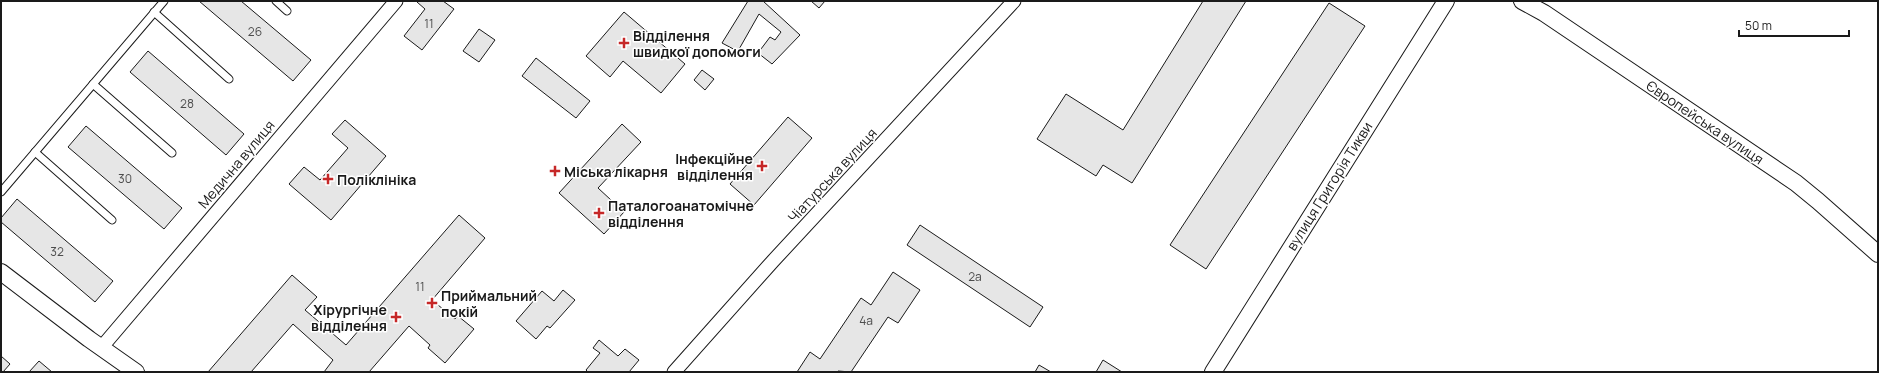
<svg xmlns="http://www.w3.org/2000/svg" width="1879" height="373" viewBox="0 0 1879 373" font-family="Manrope,sans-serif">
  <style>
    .building { fill: #e6e6e6; stroke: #1a1a1a }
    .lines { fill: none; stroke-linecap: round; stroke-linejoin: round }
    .service-casing { stroke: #1a1a1a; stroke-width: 9 }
    .minor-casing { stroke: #1a1a1a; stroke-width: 15 }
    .tertiary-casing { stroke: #1a1a1a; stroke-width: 18 }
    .service { stroke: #fff; stroke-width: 7 }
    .minor { stroke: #fff; stroke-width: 13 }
    .tertiary { stroke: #fff; stroke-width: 16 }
    .poi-dot { fill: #c62828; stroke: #fff; stroke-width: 1.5 }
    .labels { text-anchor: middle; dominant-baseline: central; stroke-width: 3; stroke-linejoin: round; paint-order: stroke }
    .number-label { font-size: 12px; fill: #4d4d4d }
    .poi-label { font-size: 14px; font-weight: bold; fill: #1a1a1a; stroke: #fff; text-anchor: start }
    .street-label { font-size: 14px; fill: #1a1a1a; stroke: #fff }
  </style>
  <rect width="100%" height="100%" fill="#fff"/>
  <g class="building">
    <path d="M 199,1 L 241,1 L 311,60 L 293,81 Z"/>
    <path d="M 418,1 L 443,1 L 454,9 L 422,50 L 404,36 L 425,9 L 417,2 Z"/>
    <path d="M 748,1 L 763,1 L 800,35 L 772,64 L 758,53 L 770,37 L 775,40 L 781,32 L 759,14 L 738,51 L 741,53 L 722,43 Z"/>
    <path d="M 811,1 L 825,1 L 819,8 Z"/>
    <path d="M 1203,1 L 1246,1 L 1132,183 L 1103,165 L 1096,176 L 1037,139 L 1066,94 L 1123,130 Z"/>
    <path d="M 1329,3 L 1365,26 L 1206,269 L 1170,245 Z"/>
    <path d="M 624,12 L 685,64 L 661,93 L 623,61 L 610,77 L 586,56 Z"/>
    <path d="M 479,29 L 495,40 L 479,62 L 463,51 Z"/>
    <path d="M 148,51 L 244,134 L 226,155 L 130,72 Z"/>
    <path d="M 536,58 L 590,101 L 576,118 L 522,76 Z"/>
    <path d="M 702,70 L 714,79 L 705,90 L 694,80 Z"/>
    <path d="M 788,117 L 812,138 L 754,205 L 730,184 Z"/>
    <path d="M 345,120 L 386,156 L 331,220 L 289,184 L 304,167 L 320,180 L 348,148 L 332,134 Z"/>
    <path d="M 622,124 L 641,142 L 598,188 L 624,212 L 604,234 L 559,193 Z"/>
    <path d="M 86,126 L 182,208 L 164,229 L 68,147 Z"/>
    <path d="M 17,199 L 113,281 L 95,302 L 1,222 L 1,218 Z"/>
    <path d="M 459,215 L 485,238 L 432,300 L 455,319 L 458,316 L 474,329 L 445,363 L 428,348 L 430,345 L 409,326 L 369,372 L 324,372 L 333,360 L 293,324 L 251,372 L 208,372 L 292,275 L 317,297 L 305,310 L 346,345 Z"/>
    <path d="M 920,225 L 1043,307 L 1030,327 L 907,245 Z"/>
    <path d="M 893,272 L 920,290 L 898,323 L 888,317 L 851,372 L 838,371 L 837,372 L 797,372 L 810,352 L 820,359 L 861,298 L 871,305 Z"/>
    <path d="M 563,290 L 575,300 L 550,328 L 547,326 L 536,339 L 516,321 L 542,291 L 554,301 Z"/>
    <path d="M 599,340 L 618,356 L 625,349 L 639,360 L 629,372 L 588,372 L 586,370 L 600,353 L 593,348 Z"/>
    <path d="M 1,356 L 10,364 L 3,372 L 1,372 Z"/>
    <path d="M 1103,360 L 1122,372 L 1096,372 Z"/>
    <path d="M 39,361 L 52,372 L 29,372 Z"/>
    <path d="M 1039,365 L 1051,372 L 1035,372 Z"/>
  </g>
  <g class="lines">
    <g class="service-casing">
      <g id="service">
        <path d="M 276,1 L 287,11"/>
        <path d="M 154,12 L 229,79"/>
        <path d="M 93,84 L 172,153"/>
        <path d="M 35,152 L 112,220"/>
        <path d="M 1,192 L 164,1"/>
      </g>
    </g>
    <g class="minor-casing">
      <g id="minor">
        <path d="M 101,348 L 396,1"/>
        <path d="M 674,372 L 773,261 L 1014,1"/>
      </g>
    </g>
    <g class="tertiary-casing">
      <g id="tertiary">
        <path d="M 1522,1 L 1544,13 L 1796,183 L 1818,201 L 1878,254"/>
        <path d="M 1,272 L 89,339 L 136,372"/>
        <path d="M 1213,372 L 1446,1"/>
      </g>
    </g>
    <use href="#service" class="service"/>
    <use href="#minor" class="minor"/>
    <use href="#tertiary" class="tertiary"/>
  </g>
  <g class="poi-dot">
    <path d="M622 37h4v4h4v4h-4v4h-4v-4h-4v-4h4z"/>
    <path d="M760 160h4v4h4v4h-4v4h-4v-4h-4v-4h4z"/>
    <path d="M553 165h4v4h4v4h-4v4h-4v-4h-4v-4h4z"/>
    <path d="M326 173h4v4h4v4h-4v4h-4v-4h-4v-4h4z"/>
    <path d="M597 207h4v4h4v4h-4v4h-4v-4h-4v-4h4z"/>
    <path d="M430 297h4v4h4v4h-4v4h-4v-4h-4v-4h4z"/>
    <path d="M394 311h4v4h4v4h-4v4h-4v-4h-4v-4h4z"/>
  </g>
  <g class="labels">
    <g class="number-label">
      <text x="429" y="23">11</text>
      <text x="255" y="31">26</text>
      <text x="187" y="103">28</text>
      <text x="125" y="178">30</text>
      <text x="57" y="251">32</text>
      <text x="975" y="276">2а</text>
      <text x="420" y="286">11</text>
      <text x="866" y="320">4а</text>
    </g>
    <g class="poi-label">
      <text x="633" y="35">Відділення<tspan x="633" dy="16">швидкої допомоги</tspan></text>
      <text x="753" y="158" text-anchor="end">Інфекційне<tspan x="753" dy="16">відділення</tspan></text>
      <text x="564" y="171">Мiська лiкарня</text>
      <text x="337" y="179">Поліклініка</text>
      <text x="608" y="205">Паталогоанатомічне<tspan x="608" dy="16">відділення</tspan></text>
      <text x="441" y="295">Приймальний<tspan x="441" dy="16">покій</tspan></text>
      <text x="387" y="309" text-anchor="end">Хірургічне<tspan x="387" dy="16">відділення</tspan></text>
    </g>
    <g class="street-label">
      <text transform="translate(1705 122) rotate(34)">Європейська вулиця</text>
      <text transform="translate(236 164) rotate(-50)">Медична вулиця</text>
      <text transform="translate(832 175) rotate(-47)">Чіатурська вулиця</text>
      <text transform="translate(1329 186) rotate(-58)">вулиця Григорія Тикви</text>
    </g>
  </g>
  <rect width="1879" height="373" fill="none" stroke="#1a1a1a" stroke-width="4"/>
  <path d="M1739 30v6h110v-6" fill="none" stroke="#1a1a1a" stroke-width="2"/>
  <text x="1745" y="30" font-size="12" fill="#1a1a1a" stroke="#ffffff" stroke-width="3" paint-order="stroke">50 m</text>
</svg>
